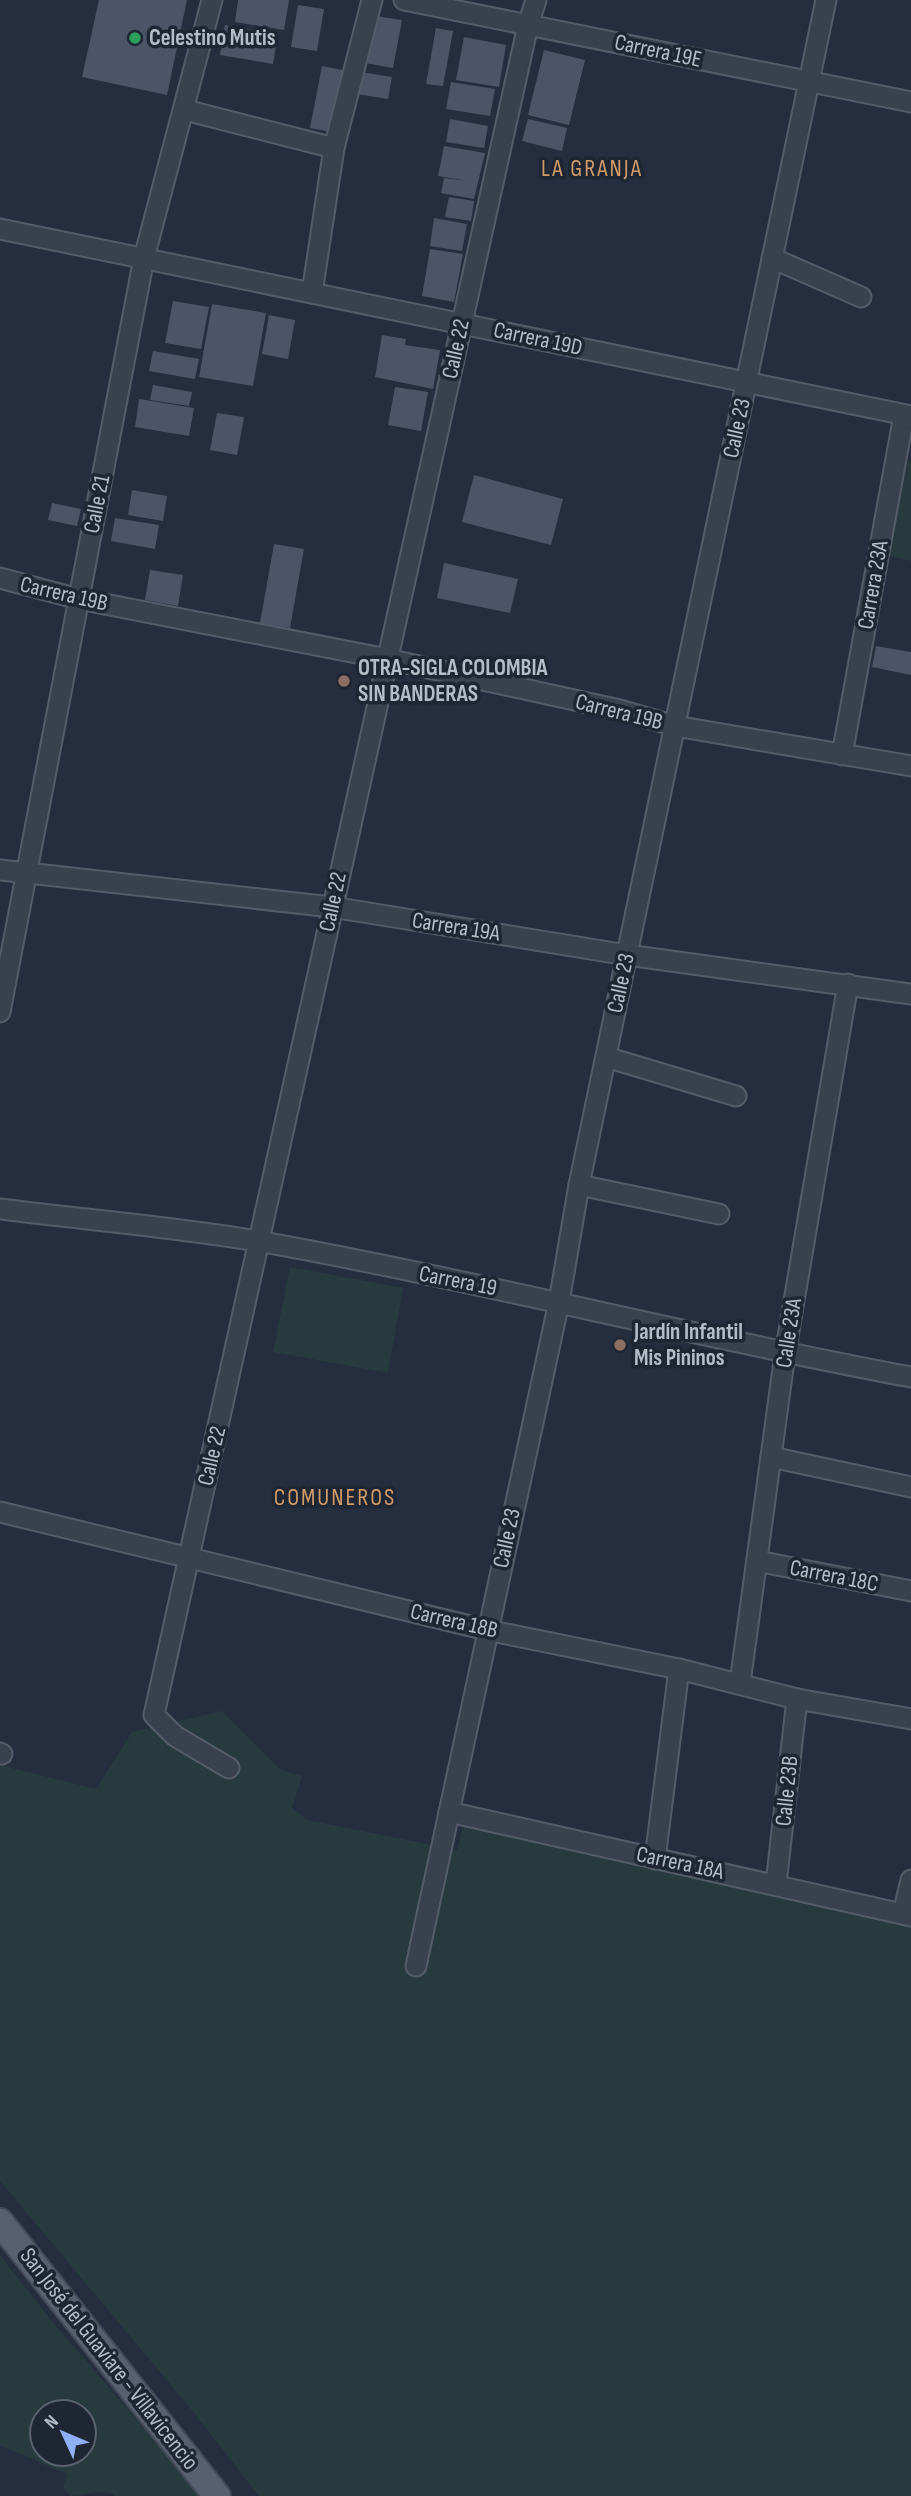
<svg xmlns="http://www.w3.org/2000/svg" width="911" height="2496" viewBox="0 0 911 2496" font-family="'Sofia Sans Condensed',sans-serif">
  <style>
    .green { fill: #273b3f; fill-rule: evenodd }
    .building { fill: #4b5567 }
    .lines { fill: none; stroke-linecap: round; stroke-linejoin: round }
    .minor-casing { stroke: #545c69; stroke-width: 23 }
    .major-casing { stroke: #424a57; stroke-width: 30 }
    .minor { stroke: #39414e; stroke-width: 19 }
    .major { stroke: #57606e; stroke-width: 26 }
    .leisure-dot { fill: #2e9e5b; stroke: #1e2633; stroke-width: 2.5 }
    .education-dot { fill: #8d6e63; stroke: #1e2633; stroke-width: 2.5 }
    .labels { text-anchor: middle; dominant-baseline: central; stroke-width: 7; stroke-linejoin: round; paint-order: stroke }
    .poi-label { font-size: 23px; font-weight: bold; fill: #b5bcc9; stroke: #1e2633; text-anchor: start }
    .street-label { font-size: 23px; fill: #b5bcc9; stroke: #1e2633 }
    .neighbourhood-label { font-size: 24px; letter-spacing: 2px; fill: #d29c68; stroke: #1e2633 }
  </style>
  <rect width="100%" height="100%" fill="#252e3e"/>
  <g class="green">
    <path d="M 908,462 L 911,462 L 911,561 L 889,556 Z"/>
    <path d="M 290,1267 L 403,1288 L 388,1373 L 273,1352 Z"/>
    <path d="M 222,1711 L 281,1770 L 302,1776 L 292,1808 L 307,1820 L 457,1850 L 465,1820 L 911,1919 L 911,2496 L 259,2496 L 187,2404 L 0,2181 L 0,1765 L 96,1789 L 132,1732 Z"/>
    <path d="M 0,2255 L 56,2326 L 202,2496 L 116,2496 C 102,2486 87,2496 71,2496 L 63,2488 L 67,2474 L 0,2445 ZM 42,2412 L 84,2412 L 84,2454 L 42,2454 Z"/>
  </g>
  <g class="building">
    <path d="M 99,0 L 187,0 L 167,95 L 82,77 Z"/>
    <path d="M 238,0 L 289,0 L 284,30 L 235,22 Z"/>
    <path d="M 298,5 L 324,9 L 317,51 L 291,47 Z"/>
    <path d="M 369,15 L 402,20 L 393,68 L 360,62 Z"/>
    <path d="M 225,25 L 278,34 L 273,64 L 220,55 Z"/>
    <path d="M 436,28 L 453,31 L 443,86 L 426,84 Z"/>
    <path d="M 464,37 L 506,45 L 499,87 L 456,80 Z"/>
    <path d="M 544,50 L 585,60 L 569,125 L 528,115 Z"/>
    <path d="M 322,66 L 348,71 L 337,133 L 310,128 Z"/>
    <path d="M 355,71 L 392,77 L 388,99 L 351,93 Z"/>
    <path d="M 451,82 L 495,89 L 490,116 L 446,109 Z"/>
    <path d="M 450,119 L 488,126 L 484,148 L 446,142 Z"/>
    <path d="M 528,119 L 567,128 L 562,151 L 522,141 Z"/>
    <path d="M 444,146 L 485,153 L 474,199 L 441,193 L 444,178 L 468,181 L 438,176 Z"/>
    <path d="M 449,197 L 474,201 L 471,221 L 445,217 Z"/>
    <path d="M 434,218 L 467,224 L 462,251 L 430,246 Z"/>
    <path d="M 430,249 L 463,254 L 454,302 L 422,296 Z"/>
    <path d="M 173,301 L 209,307 L 201,349 L 165,343 Z"/>
    <path d="M 212,304 L 266,313 L 253,386 L 199,377 Z"/>
    <path d="M 269,315 L 295,320 L 288,359 L 262,354 Z"/>
    <path d="M 382,335 L 406,339 L 405,345 L 440,350 L 433,389 L 375,377 Z"/>
    <path d="M 153,351 L 199,359 L 195,379 L 149,371 Z"/>
    <path d="M 153,385 L 192,392 L 189,406 L 150,400 Z"/>
    <path d="M 395,387 L 428,392 L 421,431 L 388,425 Z"/>
    <path d="M 139,399 L 194,408 L 189,436 L 135,427 Z"/>
    <path d="M 217,413 L 244,417 L 237,455 L 210,450 Z"/>
    <path d="M 474,475 L 563,499 L 551,545 L 462,522 Z"/>
    <path d="M 132,490 L 167,496 L 163,521 L 128,515 Z"/>
    <path d="M 52,503 L 81,509 L 77,526 L 48,520 Z"/>
    <path d="M 115,518 L 159,525 L 155,549 L 111,541 Z"/>
    <path d="M 274,544 L 304,549 L 290,628 L 260,623 Z"/>
    <path d="M 444,563 L 518,579 L 510,613 L 437,598 Z"/>
    <path d="M 150,570 L 183,575 L 178,606 L 145,600 Z"/>
    <path d="M 876,646 L 911,652 L 911,675 L 872,667 Z"/>
  </g>
  <g class="lines">
    <g class="minor-casing">
      <g id="minor">
        <path d="M 404,0 L 911,102"/>
        <path d="M 185,110 L 334,148"/>
        <path d="M 0,229 L 911,416"/>
        <path d="M 772,258 L 861,297"/>
        <path d="M 312,293 L 334,148 L 372,0"/>
        <path d="M 0,578 L 79,599 L 387,659 L 620,710 L 675,726 L 911,766"/>
        <path d="M 842,755 L 904,415"/>
        <path d="M 0,870 L 332,907 L 627,955 L 911,994"/>
        <path d="M 0,1012 L 144,258 L 212,0"/>
        <path d="M 606,1057 L 736,1096"/>
        <path d="M 579,1185 L 719,1214"/>
        <path d="M 0,1209 C 87,1220 176,1227 263,1242 C 480,1281 694,1337 911,1377"/>
        <path d="M 771,1457 L 911,1487"/>
        <path d="M 0,1512 L 487,1630 L 679,1669 L 797,1699 L 911,1719"/>
        <path d="M 757,1561 L 911,1591"/>
        <path d="M 740,1683 L 785,1354 L 848,984"/>
        <path d="M 0,1753 L 2,1754"/>
        <path d="M 229,1768 L 175,1736 L 154,1715 L 528,25 L 536,0"/>
        <path d="M 449,1812 L 911,1916"/>
        <path d="M 655,1859 L 679,1669"/>
        <path d="M 776,1884 L 797,1699"/>
        <path d="M 903,1914 L 911,1880"/>
        <path d="M 416,1966 L 559,1302 L 579,1185 L 826,0"/>
      </g>
    </g>
    <g class="major-casing">
      <path id="major" d="M 0,2222 L 217,2496"/>
    </g>
    <use href="#minor" class="minor"/>
    <use href="#major" class="major"/>
  </g>
  <circle class="leisure-dot" cx="135" cy="38" r="7"/>
  <g class="education-dot">
    <circle cx="344" cy="681" r="7"/>
    <circle cx="620" cy="1345" r="7"/>
  </g>
  <g class="labels">
    <g class="poi-label">
      <text x="149" y="38">Celestino Mutis</text>
      <text x="358" y="668">OTRA-SIGLA COLOMBIA<tspan x="358" dy="26">SIN BANDERAS</tspan></text>
      <text x="634" y="1332">Jardín Infantil<tspan x="634" dy="26">Mis Pininos</tspan></text>
    </g>
    <g class="street-label">
      <text transform="translate(658 51) rotate(12)">Carrera 19E</text>
      <text transform="translate(538 339) rotate(12)">Carrera 19D</text>
      <text transform="translate(456 349) rotate(-78)">Calle 22</text>
      <text transform="translate(737 428) rotate(-78)">Calle 23</text>
      <text transform="translate(97 504) rotate(-79)">Calle 21</text>
      <text transform="translate(873 585) rotate(-80)">Carrera 23A</text>
      <text transform="translate(64 594) rotate(13)">Carrera 19B</text>
      <text transform="translate(619 712) rotate(14)">Carrera 19B</text>
      <text transform="translate(333 902) rotate(-78)">Calle 22</text>
      <text transform="translate(456 927) rotate(9)">Carrera 19A</text>
      <text transform="translate(621 983) rotate(-78)">Calle 23</text>
      <text transform="translate(458 1281) rotate(11)">Carrera 19</text>
      <text transform="translate(789 1333) rotate(-81)">Calle 23A</text>
      <text transform="translate(212 1456) rotate(-77)">Calle 22</text>
      <text transform="translate(507 1538) rotate(-78)">Calle 23</text>
      <text transform="translate(834 1576) rotate(11)">Carrera 18C</text>
      <text transform="translate(454 1621) rotate(13)">Carrera 18B</text>
      <text transform="translate(787 1791) rotate(-84)">Calle 23B</text>
      <text transform="translate(680 1863) rotate(12)">Carrera 18A</text>
      <text transform="translate(109 2359) rotate(52)">San José del Guaviare - Villavicencio</text>
    </g>
    <g class="neighbourhood-label">
      <text x="592" y="168">LA GRANJA</text>
      <text x="335" y="1497">COMUNEROS</text>
    </g>
  </g>
  <g transform="translate(63 2433) rotate(314)"><circle r="33" fill="#1e2633" stroke="#5a626f" stroke-width="2"/>
  <path d="M0-5L12 26L0 18L-12 26Z" fill="#8fb0f5"/>
  <text y="-10" font-size="19" font-weight="bold" text-anchor="middle" fill="#b5bcc9">N</text>
  </g>
</svg>
